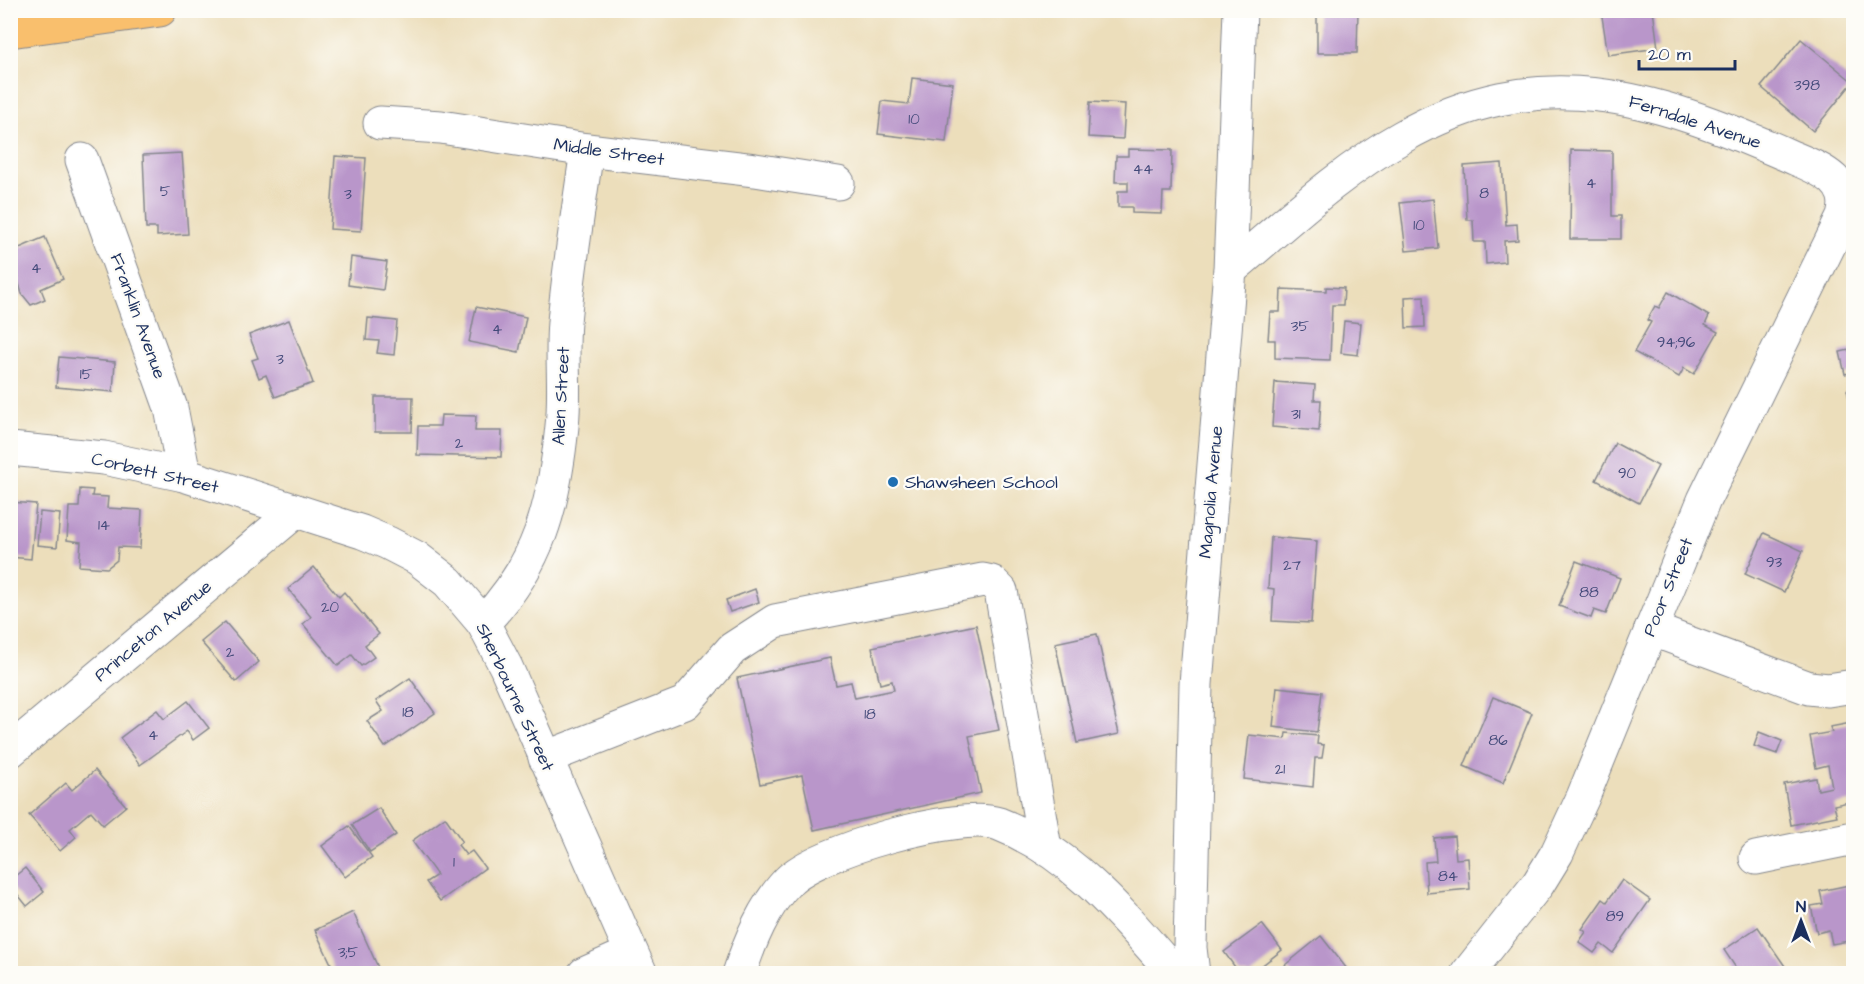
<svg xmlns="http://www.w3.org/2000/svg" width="1864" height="984" viewBox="0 0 1864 984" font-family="'Architects Daughter',sans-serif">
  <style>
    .building { fill: #b996ca }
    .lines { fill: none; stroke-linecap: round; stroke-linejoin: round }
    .minor-casing { stroke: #84868c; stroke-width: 35 }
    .highway-casing { stroke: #84868c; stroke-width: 35 }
    .minor { stroke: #fff; stroke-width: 33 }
    .highway { stroke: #f9bf6d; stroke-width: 33 }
    .poi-dot { fill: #1f6fb2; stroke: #fdfcf7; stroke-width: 2 }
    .labels { text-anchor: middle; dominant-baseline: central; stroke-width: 4.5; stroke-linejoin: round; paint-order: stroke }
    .number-label { font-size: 15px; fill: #424979 }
    .street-label { font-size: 18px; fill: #1b2f5e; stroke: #fdfcf7 }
    .poi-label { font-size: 18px; fill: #1b2f5e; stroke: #fdfcf7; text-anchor: start }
  </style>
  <rect width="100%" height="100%" fill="#fdfcf7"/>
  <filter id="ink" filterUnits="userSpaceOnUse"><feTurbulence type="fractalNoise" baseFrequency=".0167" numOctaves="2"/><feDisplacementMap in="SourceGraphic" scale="12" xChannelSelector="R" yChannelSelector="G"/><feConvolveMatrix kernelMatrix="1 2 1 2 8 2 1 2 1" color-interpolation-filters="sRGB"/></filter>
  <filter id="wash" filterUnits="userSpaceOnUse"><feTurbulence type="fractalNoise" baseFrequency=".008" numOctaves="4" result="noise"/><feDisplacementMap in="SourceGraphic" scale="24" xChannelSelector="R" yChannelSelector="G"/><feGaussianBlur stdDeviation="1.35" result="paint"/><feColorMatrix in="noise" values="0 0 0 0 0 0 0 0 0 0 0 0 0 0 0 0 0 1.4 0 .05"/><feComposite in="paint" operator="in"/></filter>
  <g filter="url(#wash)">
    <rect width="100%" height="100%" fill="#ecdebb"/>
    <g id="blocks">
      <g class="building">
        <path d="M 1317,10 L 1358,10 L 1357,53 L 1317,53 Z"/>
        <path d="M 1601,10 L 1653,10 L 1658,48 L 1608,55 Z"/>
        <path d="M 1801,39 L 1853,82 L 1813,131 L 1761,87 Z"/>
        <path d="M 912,78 L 953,83 L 946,142 L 878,134 L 882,101 L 909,104 Z"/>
        <path d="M 1090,102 L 1125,104 L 1123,139 L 1088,137 Z"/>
        <path d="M 1128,149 L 1172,150 L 1171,192 L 1163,192 L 1162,214 L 1132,213 L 1132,207 L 1118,207 L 1118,191 L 1128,191 L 1128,182 L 1115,182 L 1116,156 L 1128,156 Z"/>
        <path d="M 1571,150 L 1612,151 L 1612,216 L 1621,216 L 1621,239 L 1570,239 Z"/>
        <path d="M 182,153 L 188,234 L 157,236 L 157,228 L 146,228 L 143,155 Z"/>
        <path d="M 335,156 L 366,158 L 361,231 L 330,229 Z"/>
        <path d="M 1502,163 L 1506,225 L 1517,224 L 1518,240 L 1504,241 L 1505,262 L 1486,264 L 1485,242 L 1474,242 L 1473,220 L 1467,220 L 1464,166 Z"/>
        <path d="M 1433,199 L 1438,248 L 1406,251 L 1400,203 Z"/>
        <path d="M 45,237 L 63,279 L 41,289 L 45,299 L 31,305 L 22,294 L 10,252 Z"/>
        <path d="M 351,257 L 387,262 L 383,290 L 348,285 Z"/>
        <path d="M 1326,287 L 1344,288 L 1343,305 L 1332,305 L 1330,360 L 1275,358 L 1275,340 L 1268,340 L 1270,312 L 1280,312 L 1281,289 L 1326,291 Z"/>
        <path d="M 1668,292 L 1709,316 L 1705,325 L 1718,332 L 1694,374 L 1684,368 L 1679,377 L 1634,352 L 1651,322 L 1647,320 L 1655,306 L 1659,308 Z"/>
        <path d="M 1424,296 L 1425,327 L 1406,328 L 1405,297 Z"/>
        <path d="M 476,307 L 526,317 L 519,352 L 469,342 Z"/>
        <path d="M 368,318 L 397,321 L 394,355 L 377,353 L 379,341 L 366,340 Z"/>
        <path d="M 289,320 L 313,383 L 275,397 L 266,375 L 259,378 L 252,360 L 258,358 L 249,335 Z"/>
        <path d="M 1344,321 L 1361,323 L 1358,355 L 1341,353 Z"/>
        <path d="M 1854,349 L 1854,372 L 1845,374 L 1840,352 Z"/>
        <path d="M 59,357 L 115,362 L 113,392 L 56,387 Z"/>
        <path d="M 1275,382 L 1315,385 L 1314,400 L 1321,400 L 1319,431 L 1272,427 Z"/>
        <path d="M 1854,388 L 1854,416 L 1853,416 L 1847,390 Z"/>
        <path d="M 375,397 L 413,397 L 412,432 L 375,432 Z"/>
        <path d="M 441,415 L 476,416 L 475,431 L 502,431 L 501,457 L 417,455 L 418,426 L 440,426 Z"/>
        <path d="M 1615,443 L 1658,466 L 1639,503 L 1596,480 Z"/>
        <path d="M 80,489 L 93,490 L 92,496 L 108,497 L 107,508 L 142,510 L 140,548 L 118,547 L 117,560 L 107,568 L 79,566 L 81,542 L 67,540 L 69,507 L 79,507 Z"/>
        <path d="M 10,502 L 36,504 L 31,559 L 10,557 Z"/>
        <path d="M 40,512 L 60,514 L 57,547 L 37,545 Z"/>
        <path d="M 1764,533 L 1803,551 L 1784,592 L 1745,574 Z"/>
        <path d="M 1271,537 L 1317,541 L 1311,623 L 1272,621 L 1274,589 L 1268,588 Z"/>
        <path d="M 1576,561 L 1620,578 L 1606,614 L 1594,610 L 1591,618 L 1559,606 Z"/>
        <path d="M 314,567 L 339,597 L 344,592 L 379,634 L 365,645 L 374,657 L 361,666 L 352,655 L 338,666 L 303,624 L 311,617 L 288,589 Z"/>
        <path d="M 755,589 L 759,602 L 730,612 L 726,600 Z"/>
        <path d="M 225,622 L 259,662 L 236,682 L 201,642 Z"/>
        <path d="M 976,625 L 999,730 L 969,736 L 981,793 L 814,830 L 802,775 L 760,784 L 737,678 L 830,658 L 836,685 L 851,682 L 855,698 L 894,690 L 892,681 L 880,684 L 872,647 Z"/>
        <path d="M 1097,634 L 1119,734 L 1077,743 L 1055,643 Z"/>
        <path d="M 410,678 L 435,713 L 385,747 L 367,721 L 383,711 L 376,701 Z"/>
        <path d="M 1277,687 L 1322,692 L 1317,732 L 1273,727 Z"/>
        <path d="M 1493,697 L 1532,713 L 1503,783 L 1464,766 Z"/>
        <path d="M 188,701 L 209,728 L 193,740 L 187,731 L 140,765 L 120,738 L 157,710 L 164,719 Z"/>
        <path d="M 1854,720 L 1854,801 L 1834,805 L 1837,816 L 1791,825 L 1784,784 L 1816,778 L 1818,790 L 1832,787 L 1828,765 L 1816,768 L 1810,736 L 1832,732 L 1830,727 L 1851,723 Z"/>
        <path d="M 1759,732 L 1782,741 L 1777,754 L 1754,746 Z"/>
        <path d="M 1286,733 L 1318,736 L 1317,744 L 1324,745 L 1322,758 L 1315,758 L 1313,787 L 1244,779 L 1249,735 L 1285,739 Z"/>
        <path d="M 95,770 L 126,806 L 103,825 L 91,811 L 70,829 L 76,837 L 60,851 L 29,815 L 66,783 L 72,790 Z"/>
        <path d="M 379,808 L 396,835 L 370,852 L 352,825 Z"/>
        <path d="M 445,817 L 462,841 L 458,845 L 466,855 L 472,851 L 485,868 L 440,901 L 426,882 L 437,875 L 412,841 Z"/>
        <path d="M 349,826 L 372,857 L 345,877 L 322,846 Z"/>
        <path d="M 1454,836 L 1456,859 L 1468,858 L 1470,889 L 1427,893 L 1425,862 L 1436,861 L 1434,838 Z"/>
        <path d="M 25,868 L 44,892 L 27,906 L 10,885 L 10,880 Z"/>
        <path d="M 1622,880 L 1650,900 L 1613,953 L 1601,944 L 1594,953 L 1579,942 L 1586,932 L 1582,929 L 1603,899 L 1607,902 Z"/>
        <path d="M 1854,884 L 1854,940 L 1832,944 L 1829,930 L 1817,933 L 1811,906 L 1823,904 L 1820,891 Z"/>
        <path d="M 353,912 L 381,974 L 336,974 L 315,930 Z"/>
        <path d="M 1262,924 L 1282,950 L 1251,974 L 1240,974 L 1224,952 Z"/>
        <path d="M 1758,927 L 1789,972 L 1787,974 L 1740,974 L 1724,950 Z"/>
        <path d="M 1321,936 L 1351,974 L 1292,974 L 1285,965 Z"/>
      </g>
    </g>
  </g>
  <g filter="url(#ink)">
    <use href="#blocks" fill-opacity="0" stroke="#84868c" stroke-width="1.5"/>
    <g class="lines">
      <g class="minor-casing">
        <g id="minor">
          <path d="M 380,123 L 441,127 L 587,150 L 755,170 L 838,183"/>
          <path d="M 82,160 L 171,408 L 184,475"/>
          <path d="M 1230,270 C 1285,224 1339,172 1402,137 C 1538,59 1653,96 1787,155 C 1814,167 1854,178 1843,217 L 1704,500 L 1583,797 L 1557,853 L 1538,884 L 1467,974"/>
          <path d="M 10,449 L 104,458 L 184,475 L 362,532 L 388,543 L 417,558 L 448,582 L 483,623 L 506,667 L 641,974"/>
          <path d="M 483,623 C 539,565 554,506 562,426 C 566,392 561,356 564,322 C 569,265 579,207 587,150"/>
          <path d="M 1651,629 L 1809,688 L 1828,690 L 1854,686"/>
          <path d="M 10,751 L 296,511"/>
          <path d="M 545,758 L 685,703 L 732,649 L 775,621 L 983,580 L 992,582 L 1001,591 L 1045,848"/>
          <path d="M 1756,858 L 1854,838"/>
          <path d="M 584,974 L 631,953"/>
          <path d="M 739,974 C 750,941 764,906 788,881 C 817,851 960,810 999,824 C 1070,852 1119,910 1168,966"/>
          <path d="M 1193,974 L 1190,948 L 1196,684 L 1230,270 L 1240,10"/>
        </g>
      </g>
      <g class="highway-casing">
        <path id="highway" d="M 10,31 L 160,10"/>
      </g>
      <use href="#minor" class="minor"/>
      <use href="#highway" class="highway"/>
    </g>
  </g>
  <circle class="poi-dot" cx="893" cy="482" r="6"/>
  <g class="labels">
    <g class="number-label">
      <text x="1807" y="85">398</text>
      <text x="914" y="119">10</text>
      <text x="1143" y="169">44</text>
      <text x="1591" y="183">4</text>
      <text x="165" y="191">5</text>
      <text x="1484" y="193">8</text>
      <text x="348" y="194">3</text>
      <text x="1419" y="225">10</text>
      <text x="36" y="268">4</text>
      <text x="1300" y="326">35</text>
      <text x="497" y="329">4</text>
      <text x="1676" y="342">94;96</text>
      <text x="280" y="359">3</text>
      <text x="86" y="374">15</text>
      <text x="1296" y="414">31</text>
      <text x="459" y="443">2</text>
      <text x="1627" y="473">90</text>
      <text x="104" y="525">14</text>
      <text x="1774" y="562">93</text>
      <text x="1292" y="565">27</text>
      <text x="1589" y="592">88</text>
      <text x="330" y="607">20</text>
      <text x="230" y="652">2</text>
      <text x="408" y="712">18</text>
      <text x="870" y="714">18</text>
      <text x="153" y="735">4</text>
      <text x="1498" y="740">86</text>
      <text x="1280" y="769">21</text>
      <text x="454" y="862">1</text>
      <text x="1448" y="876">84</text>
      <text x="1615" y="916">89</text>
      <text x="348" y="952">3;5</text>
    </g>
    <g class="street-label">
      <text transform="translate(1695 122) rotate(18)">Ferndale Avenue</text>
      <text transform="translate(609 152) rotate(8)">Middle Street</text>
      <text transform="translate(138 316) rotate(70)">Franklin Avenue</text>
      <text transform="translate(561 396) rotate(-87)">Allen Street</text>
      <text transform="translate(155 473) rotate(13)">Corbett Street</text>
      <text transform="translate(1211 492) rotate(-85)">Magnolia Avenue</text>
      <text transform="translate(1668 587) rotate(-68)">Poor Street</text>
      <text transform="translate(153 631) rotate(-40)">Princeton Avenue</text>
      <text transform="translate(515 697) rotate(65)">Sherbourne Street</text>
    </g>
    <g class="poi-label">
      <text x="905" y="482">Shawsheen School</text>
    </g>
  </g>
  <rect width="1864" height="984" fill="none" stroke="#fdfcf7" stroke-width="36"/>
  <g transform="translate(1801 921)" stroke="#fdfcf7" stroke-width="4.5" paint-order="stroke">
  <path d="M0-4.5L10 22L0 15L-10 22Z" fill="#1b2f5e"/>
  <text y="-9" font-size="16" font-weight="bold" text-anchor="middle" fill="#1b2f5e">N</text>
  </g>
  <path d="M1639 60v9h96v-9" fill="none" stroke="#1b2f5e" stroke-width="3"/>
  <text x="1648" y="60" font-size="18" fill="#1b2f5e" stroke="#fdfcf7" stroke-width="4.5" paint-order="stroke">20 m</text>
</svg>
